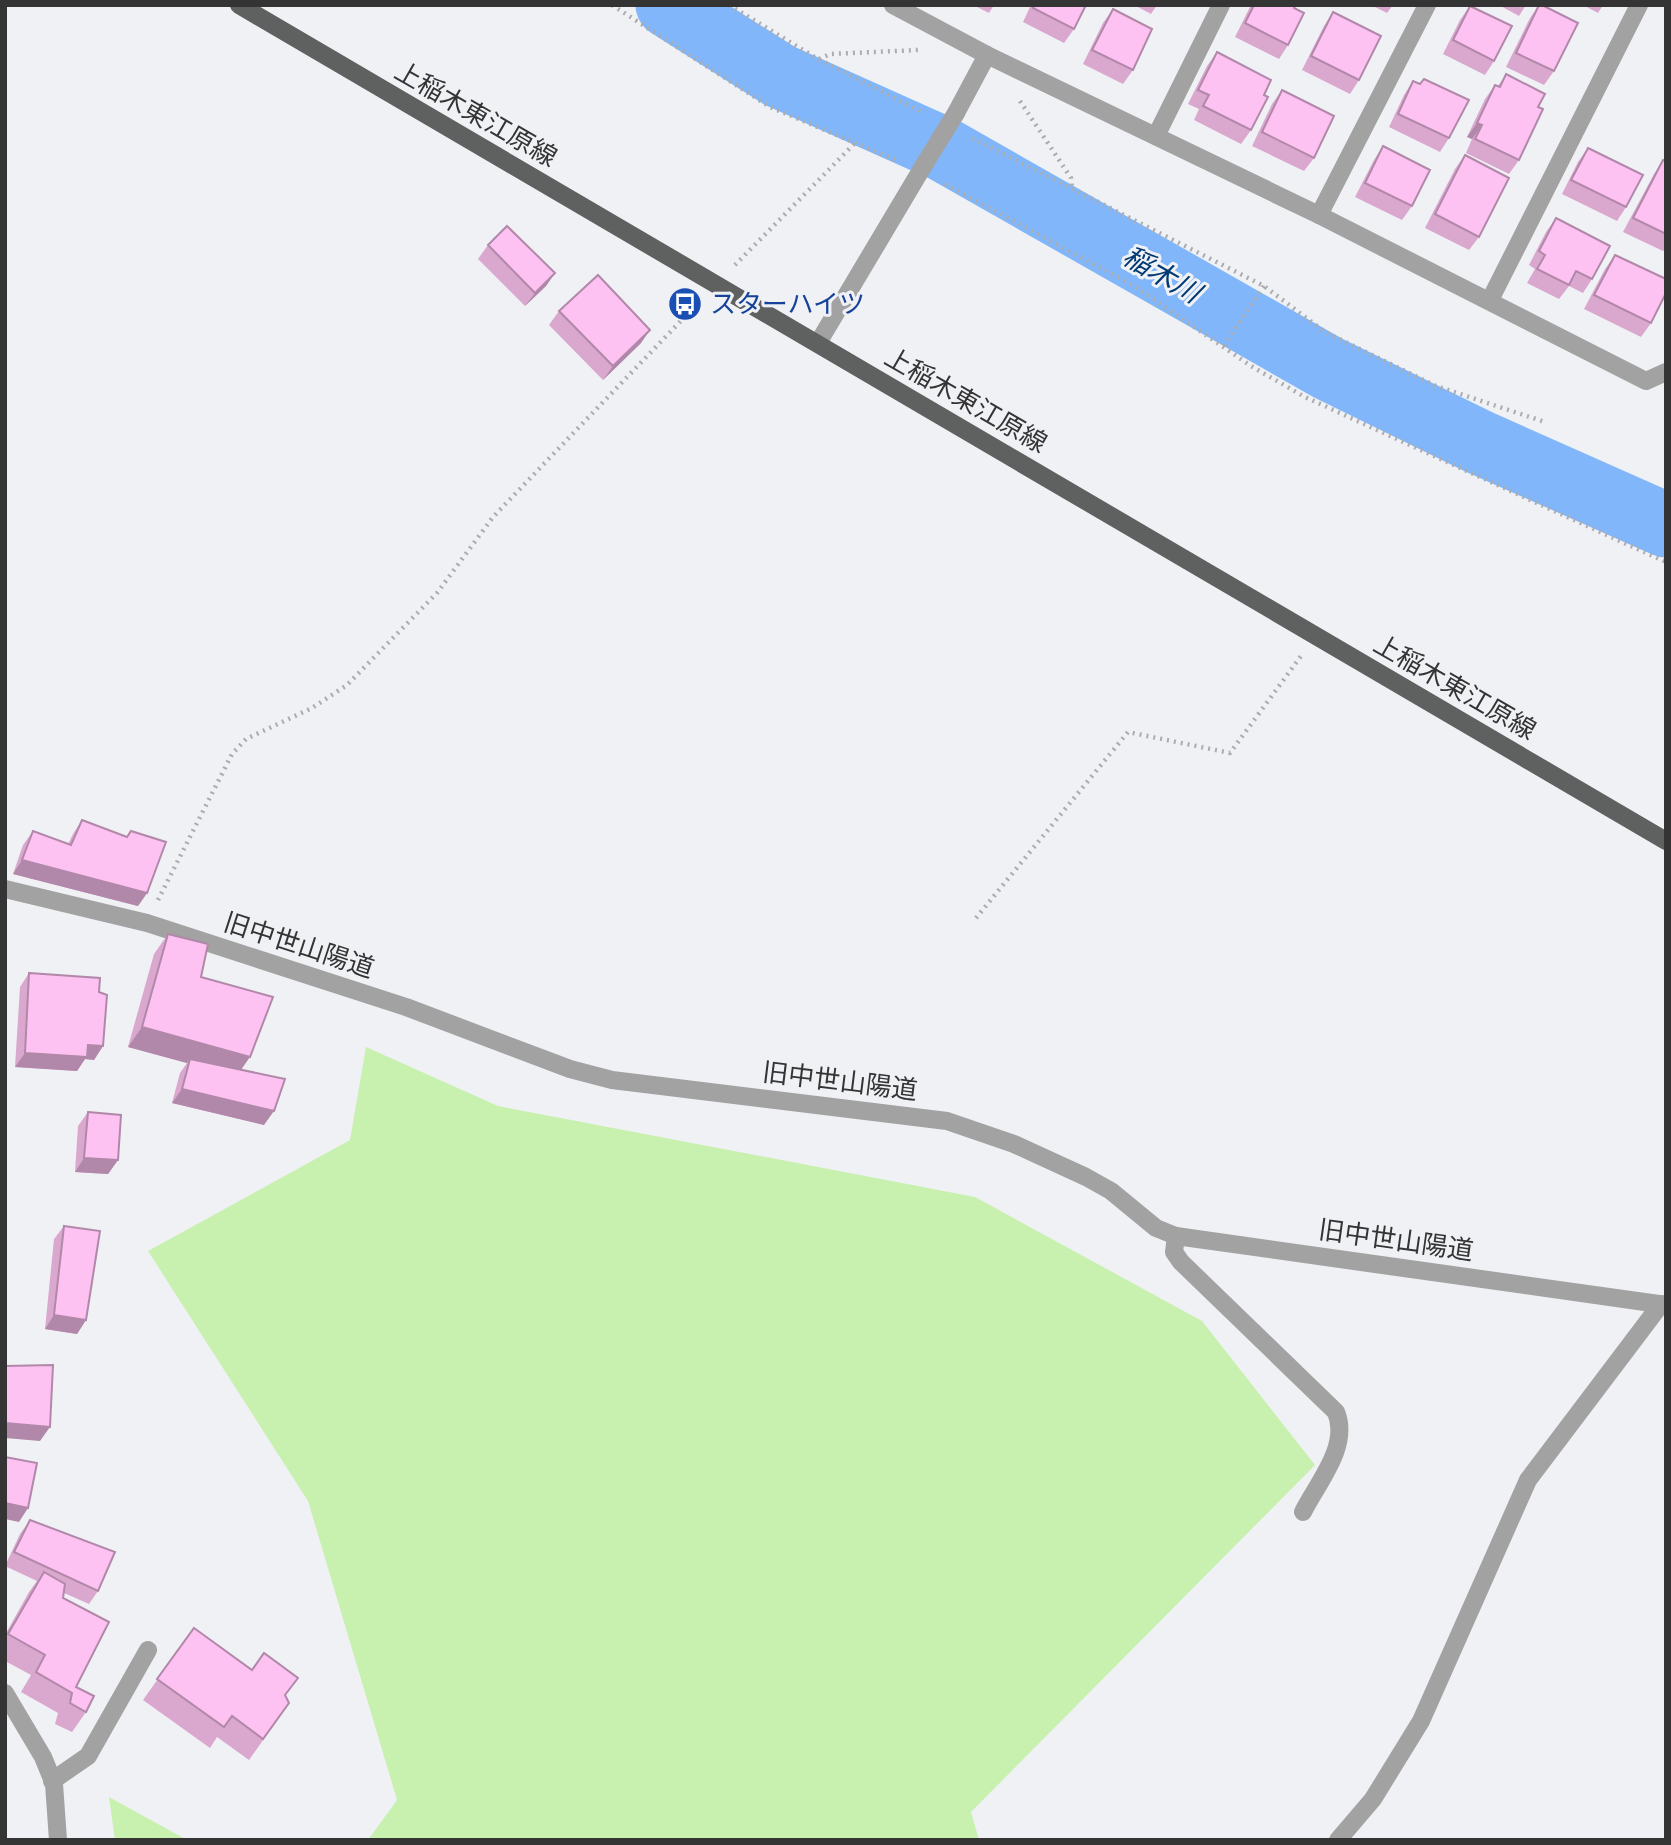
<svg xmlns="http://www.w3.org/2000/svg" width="1671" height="1845" viewBox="0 0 1671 1845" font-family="'Space Grotesk','Noto Sans JP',sans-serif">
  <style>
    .green { fill: #c8f0af }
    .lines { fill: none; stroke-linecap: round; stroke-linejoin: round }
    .river { stroke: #81b7fa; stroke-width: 65 }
    .path { stroke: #acacaf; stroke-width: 4.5; stroke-dasharray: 2 5; stroke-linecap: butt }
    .minor { stroke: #a1a2a1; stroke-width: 18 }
    .major { stroke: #5f6160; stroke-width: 18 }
    .minor-bridge { stroke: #a1a2a1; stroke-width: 18 }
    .wall { fill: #daa7cf }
    .shaded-wall { fill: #b188a9 }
    .building { fill: #fdc2f1; stroke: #b188a9; stroke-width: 2 }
    .labels { text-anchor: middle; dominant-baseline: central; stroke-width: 6; stroke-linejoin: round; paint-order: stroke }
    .street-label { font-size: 26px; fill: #343435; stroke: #f0f1f5 }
    .transit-label { font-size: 26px; fill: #164399; stroke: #f0f1f5; text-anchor: start }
    .water-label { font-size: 28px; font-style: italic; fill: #003a74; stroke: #f0f1f5 }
  </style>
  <rect width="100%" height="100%" fill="#f0f1f5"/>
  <g class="green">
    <path d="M 366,1047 L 498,1106 L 975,1197 L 1202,1321 L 1315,1465 L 971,1812 L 979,1840 L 368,1840 L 397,1800 L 308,1501 L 148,1251 L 350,1140 Z"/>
    <path d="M 109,1797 L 187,1840 L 115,1840 Z"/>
  </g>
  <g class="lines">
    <path class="river" d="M 668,5 L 780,76 L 943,149 L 1328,368 L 1479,442 L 1666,525"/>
    <g class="path">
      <path d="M 612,5 L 770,107 L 896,160"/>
      <path d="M 729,5 L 818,59 L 924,113"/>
      <path d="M 819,59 L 830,54 L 918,50"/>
      <path d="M 1020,101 L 1071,178 L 1072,189"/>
      <path d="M 972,138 L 1264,286 L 1325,332 L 1436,386 L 1545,422"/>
      <path d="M 945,184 L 1136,287 L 1251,366 L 1305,397 L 1666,562"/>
      <path d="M 735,265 L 855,143"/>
      <path d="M 1224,346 L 1264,286"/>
      <path d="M 158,900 L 232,754 L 246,739 L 312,708 L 347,685 L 437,593 L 493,517 L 697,304"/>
      <path d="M 976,918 L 1128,732 L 1230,753 L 1301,656"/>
    </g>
    <g class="minor">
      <path d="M 893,5 L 987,55 L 1319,215 L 1646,381 L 1666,372"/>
      <path d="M 956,113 L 987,55"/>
      <path d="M 1156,136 L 1221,5"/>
      <path d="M 1319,215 L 1427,5"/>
      <path d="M 1490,300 L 1639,5"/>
      <path d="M 818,343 L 924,165"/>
      <path d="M 5,889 L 147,923 L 406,1007 L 570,1069 L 612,1080 L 947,1121 L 1014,1144 L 1086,1177 L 1111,1191 L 1156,1228 L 1176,1236 L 1666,1305"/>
      <path d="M 1176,1236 L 1174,1252 L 1181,1262 L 1336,1412 C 1350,1446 1318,1482 1303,1512"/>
      <path d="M 5,1693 L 43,1757 L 54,1784 L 58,1840"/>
      <path d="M 52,1781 L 88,1756 L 148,1650"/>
      <path d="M 1338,1840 L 1373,1799 L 1421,1721 L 1528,1480 L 1661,1304"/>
    </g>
    <path class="major" d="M 239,5 L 1666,841"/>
    <path class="minor-bridge" d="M 924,165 L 956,113"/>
  </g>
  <g class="wall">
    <path d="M 973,5 L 994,5 L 989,13 Z"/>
    <path d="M 1031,5 L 1086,5 L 1074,29 L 1064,43 L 1023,22 Z"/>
    <path d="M 1134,5 L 1157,5 L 1151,14 Z"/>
    <path d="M 1251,5 L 1295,5 L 1294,8 L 1288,45 L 1279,59 L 1235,37 Z"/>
    <path d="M 1371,5 L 1393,5 L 1387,13 Z"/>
    <path d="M 1499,5 L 1526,5 L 1519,16 Z"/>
    <path d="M 1539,5 L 1554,71 L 1544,85 L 1506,67 L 1530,18 Z"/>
    <path d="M 1583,5 L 1603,5 L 1598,13 Z"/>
    <path d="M 1470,6 L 1494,61 L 1485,75 L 1443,54 L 1460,20 Z"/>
    <path d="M 1113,9 L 1133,70 L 1123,84 L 1083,64 L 1103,23 Z"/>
    <path d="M 1333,12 L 1359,80 L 1350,94 L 1302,70 L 1324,26 Z"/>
    <path d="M 1217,52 L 1264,95 L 1251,130 L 1241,144 L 1194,120 L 1199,109 L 1188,104 L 1207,66 Z"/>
    <path d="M 1506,74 L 1538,107 L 1519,160 L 1509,174 L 1466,153 L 1472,139 L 1467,137 L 1485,99 L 1495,85 L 1498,86 Z"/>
    <path d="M 1413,81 L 1420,84 L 1449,138 L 1440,152 L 1389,127 L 1404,95 Z"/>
    <path d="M 1282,90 L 1314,158 L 1304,171 L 1252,146 L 1272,104 Z"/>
    <path d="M 1383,146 L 1412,206 L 1402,220 L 1355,197 L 1374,160 Z"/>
    <path d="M 1588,148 L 1626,207 L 1617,221 L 1562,194 L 1578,162 Z"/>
    <path d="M 1465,155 L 1479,237 L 1469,250 L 1425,228 L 1455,169 Z"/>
    <path d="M 1663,160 L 1666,161 L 1666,248 L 1663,251 L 1623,232 L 1654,174 Z"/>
    <path d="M 1556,218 L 1592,279 L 1583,293 L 1569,286 L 1559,299 L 1527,283 L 1535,269 L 1529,265 L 1546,232 Z"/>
    <path d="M 488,245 L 555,273 L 546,286 L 525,306 L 478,259 Z"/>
    <path d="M 1615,255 L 1651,323 L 1641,337 L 1584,309 L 1605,269 Z"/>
    <path d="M 559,311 L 641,343 L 603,380 L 549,325 Z"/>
    <path d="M 82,820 L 147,893 L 138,906 L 13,874 L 23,845 L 33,831 L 68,844 L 73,834 Z"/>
    <path d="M 168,934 L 201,977 L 264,1125 L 172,1103 L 180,1073 L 187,1063 L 128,1047 L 154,954 Z"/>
    <path d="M 29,973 L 99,992 L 103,1046 L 94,1060 L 85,1059 L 77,1071 L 15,1067 L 20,987 Z"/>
    <path d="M 88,1112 L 118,1160 L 108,1174 L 75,1172 L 78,1126 Z"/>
    <path d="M 64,1226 L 86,1320 L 77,1334 L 45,1329 L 54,1239 Z"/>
    <path d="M 30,1520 L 98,1591 L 89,1604 L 64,1593 L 63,1598 L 76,1687 L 86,1712 L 72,1732 L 55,1724 L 58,1713 L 21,1692 L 31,1675 L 5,1661 L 5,1635 L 29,1592 L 37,1581 L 5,1566 L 20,1534 Z"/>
    <path d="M 194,1628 L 285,1695 L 289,1703 L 249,1760 L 217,1737 L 210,1748 L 143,1700 Z"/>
  </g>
  <g class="shaded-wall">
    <path d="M 1477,123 L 1482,125 L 1472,139 L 1467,137 Z"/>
    <path d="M 555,273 L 546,286 L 525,306 L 535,293 Z"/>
    <path d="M 650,330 L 641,343 L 603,380 L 613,366 Z"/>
    <path d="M 22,860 L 147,893 L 138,906 L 13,874 Z"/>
    <path d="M 142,1027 L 250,1057 L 236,1077 L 190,1059 L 187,1063 L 128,1047 Z"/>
    <path d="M 88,1045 L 103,1046 L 94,1060 L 85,1059 L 77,1071 L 15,1067 L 25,1053 Z"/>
    <path d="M 182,1089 L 274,1111 L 264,1125 L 172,1103 Z"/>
    <path d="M 84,1158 L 118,1160 L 108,1174 L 75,1172 Z"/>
    <path d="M 54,1315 L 86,1320 L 77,1334 L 45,1329 Z"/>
    <path d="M 5,1423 L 50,1427 L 40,1441 L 5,1438 Z"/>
    <path d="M 5,1503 L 28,1508 L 19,1522 L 5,1519 Z"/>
  </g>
  <g class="building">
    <path d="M 1034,5 L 1086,5 L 1074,29 L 1033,8 Z"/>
    <path d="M 1254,5 L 1295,5 L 1294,8 L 1304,13 L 1288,45 L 1245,23 Z"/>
    <path d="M 1539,5 L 1542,5 L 1578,23 L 1554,71 L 1516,53 Z"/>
    <path d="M 1470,6 L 1512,26 L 1494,61 L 1453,40 Z"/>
    <path d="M 1113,9 L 1152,29 L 1133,70 L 1092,50 Z"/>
    <path d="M 1333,12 L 1381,36 L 1359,80 L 1311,56 Z"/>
    <path d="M 1217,52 L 1271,80 L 1264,95 L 1268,97 L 1251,130 L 1203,106 L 1209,95 L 1198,90 Z"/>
    <path d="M 1506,74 L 1545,94 L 1538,107 L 1543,109 L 1519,160 L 1475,139 L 1482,125 L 1477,123 L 1495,85 L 1500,87 Z"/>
    <path d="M 1424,79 L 1469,100 L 1449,138 L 1398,114 L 1413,81 L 1420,84 Z"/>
    <path d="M 1282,90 L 1334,116 L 1314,158 L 1262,132 Z"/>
    <path d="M 1383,146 L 1430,170 L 1412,206 L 1365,183 Z"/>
    <path d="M 1588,148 L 1643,175 L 1626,207 L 1571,180 Z"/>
    <path d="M 1465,155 L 1509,178 L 1479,237 L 1435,214 Z"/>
    <path d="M 1663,160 L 1666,161 L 1666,234 L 1633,218 Z"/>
    <path d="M 1556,218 L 1610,246 L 1592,279 L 1576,271 L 1569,285 L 1537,269 L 1545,255 L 1539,251 Z"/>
    <path d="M 507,226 L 555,273 L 535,293 L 488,245 Z"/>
    <path d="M 1615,255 L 1666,279 L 1666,293 L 1651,323 L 1594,295 Z"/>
    <path d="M 598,275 L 650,330 L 613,366 L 559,311 Z"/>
    <path d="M 82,820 L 127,837 L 131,831 L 166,842 L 147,893 L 22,860 L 33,831 L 71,845 Z"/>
    <path d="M 168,934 L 208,944 L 201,977 L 273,997 L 250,1057 L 142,1027 Z"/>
    <path d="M 29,973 L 100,978 L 99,992 L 107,995 L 103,1046 L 88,1045 L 87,1057 L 25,1053 Z"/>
    <path d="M 190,1059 L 285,1079 L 274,1111 L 182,1089 Z"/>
    <path d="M 88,1112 L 121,1115 L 118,1160 L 84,1158 Z"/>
    <path d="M 64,1226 L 100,1231 L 86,1320 L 54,1315 Z"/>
    <path d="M 53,1365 L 50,1427 L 5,1423 L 5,1366 Z"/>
    <path d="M 5,1457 L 37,1463 L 28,1508 L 5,1503 Z"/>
    <path d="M 30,1520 L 115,1552 L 98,1591 L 14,1552 Z"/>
    <path d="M 44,1572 L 65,1584 L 63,1598 L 109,1622 L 76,1687 L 94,1696 L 86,1712 L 70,1703 L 72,1693 L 36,1672 L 45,1655 L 8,1634 Z"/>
    <path d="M 194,1628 L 252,1670 L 264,1653 L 298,1678 L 285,1695 L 289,1703 L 263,1739 L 232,1716 L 224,1727 L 157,1679 Z"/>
  </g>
  <defs>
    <g id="bus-disc" transform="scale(1.75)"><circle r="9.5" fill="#1a4fb4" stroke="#f0f1f5"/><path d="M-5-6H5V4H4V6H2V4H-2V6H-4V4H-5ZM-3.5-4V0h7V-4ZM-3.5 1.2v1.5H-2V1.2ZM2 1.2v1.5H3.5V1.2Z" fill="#fff"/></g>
  </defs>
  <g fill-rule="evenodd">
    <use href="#bus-disc" x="685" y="304"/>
  </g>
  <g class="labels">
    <g class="street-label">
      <text transform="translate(476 114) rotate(30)">上稲木東江原線</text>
      <text transform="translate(966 400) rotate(30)">上稲木東江原線</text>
      <text transform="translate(1455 687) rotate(30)">上稲木東江原線</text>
      <text transform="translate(299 945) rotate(18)">旧中世山陽道</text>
      <text transform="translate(840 1081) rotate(7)">旧中世山陽道</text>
      <text transform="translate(1396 1240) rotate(8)">旧中世山陽道</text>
    </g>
    <g class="transit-label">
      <text x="710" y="304">スターハイツ</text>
    </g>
    <g class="water-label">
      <text transform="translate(1162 274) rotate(30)">稲木川</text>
    </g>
  </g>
  <rect width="1671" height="1845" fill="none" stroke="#343435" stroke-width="14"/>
</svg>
